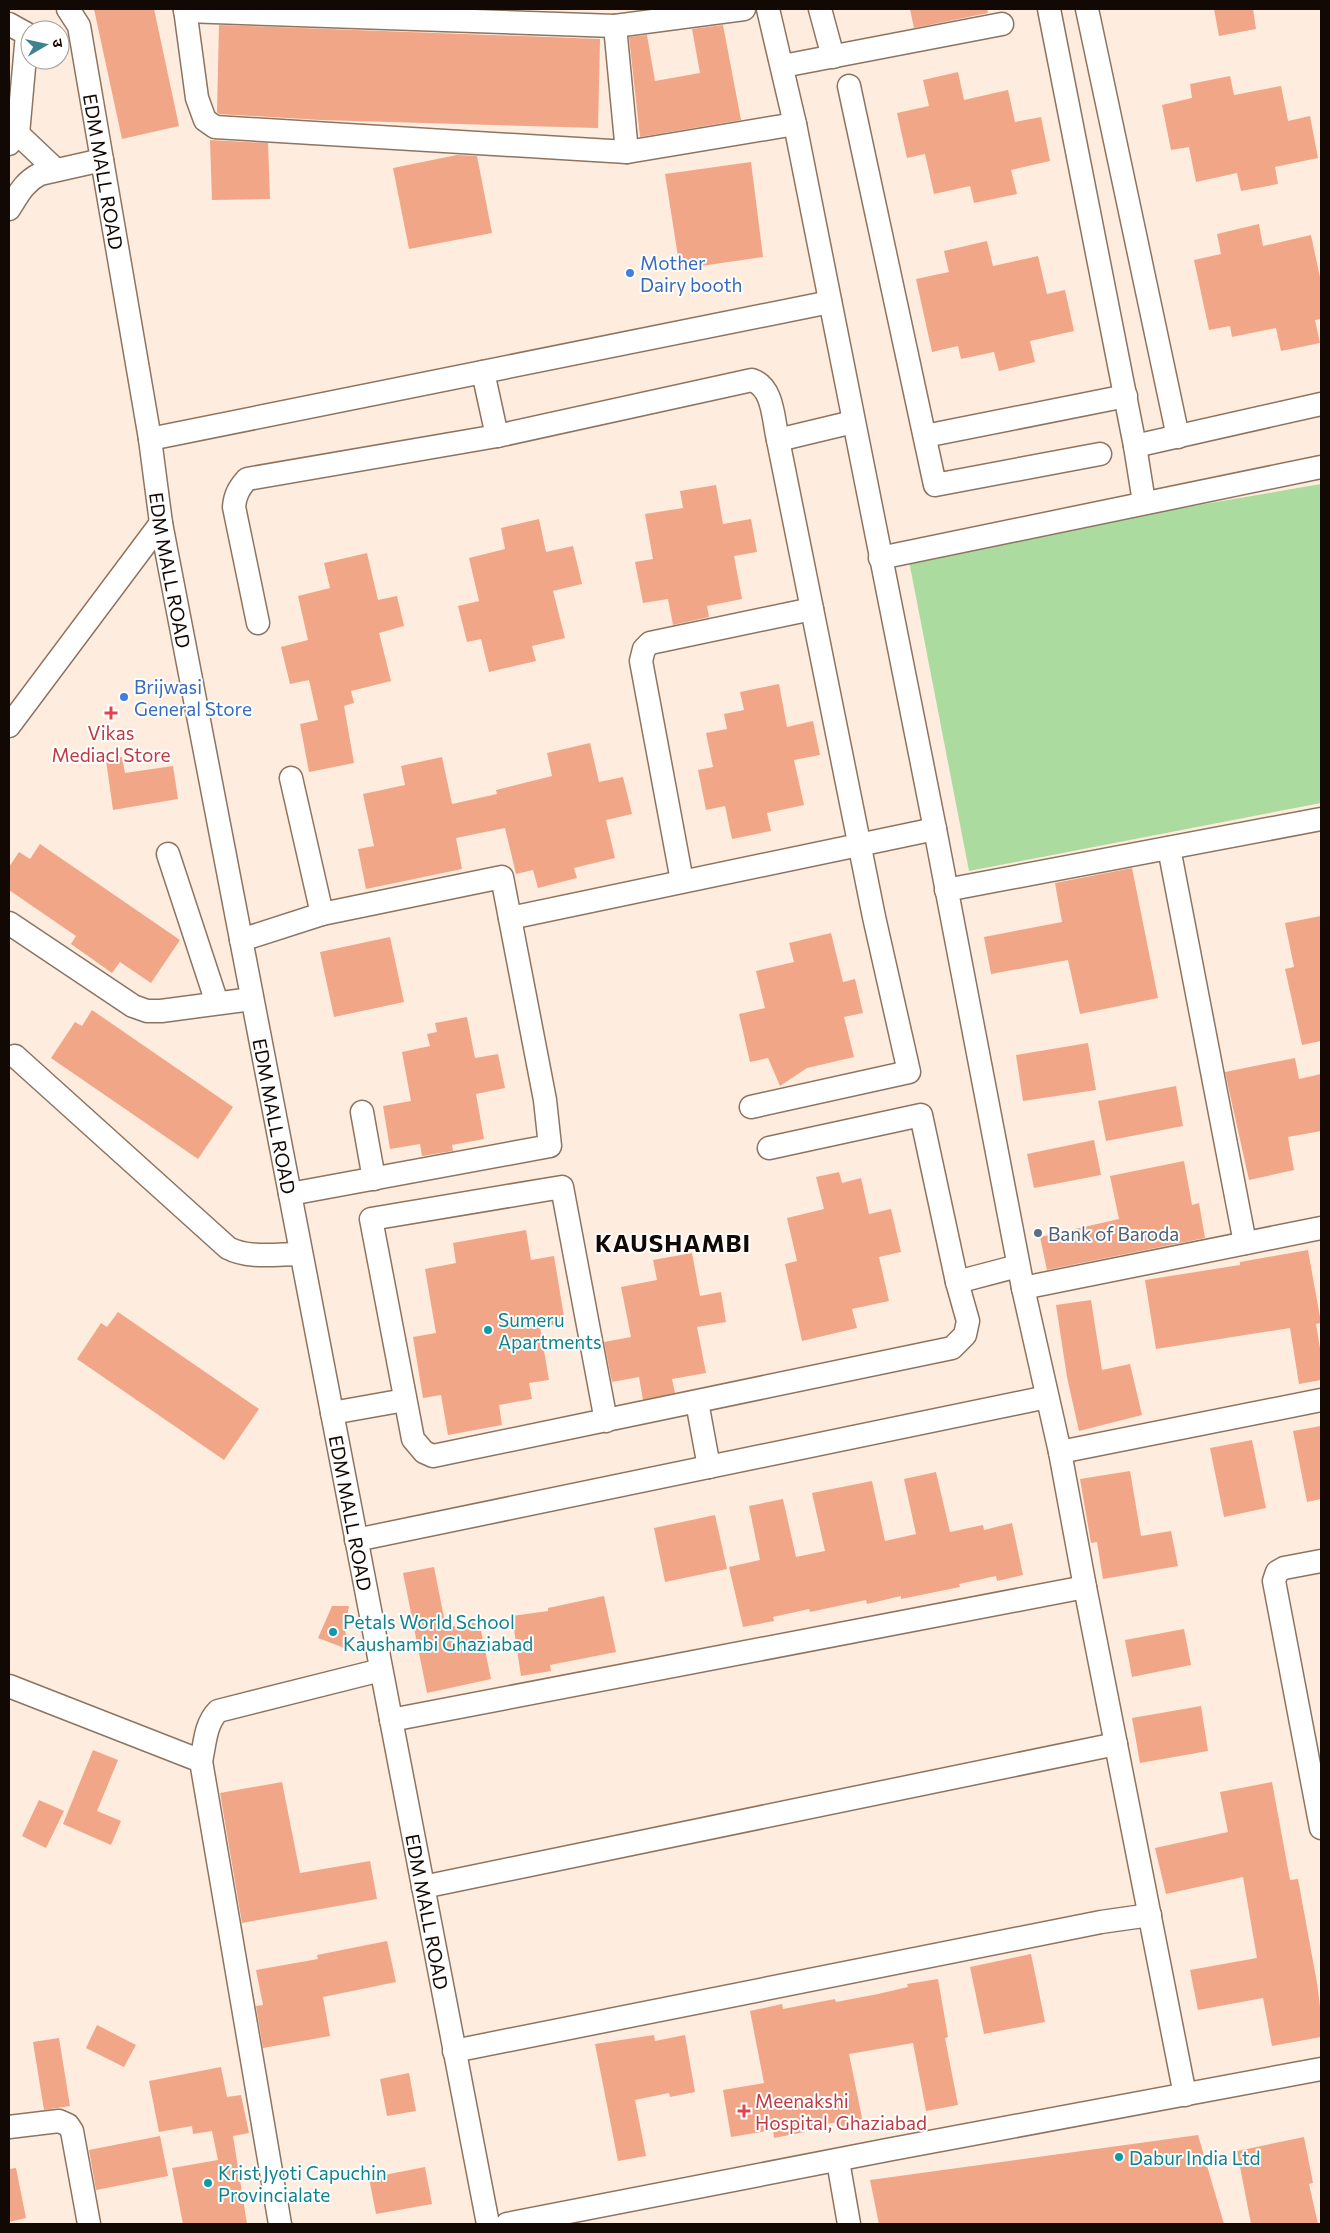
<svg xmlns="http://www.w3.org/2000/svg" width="1330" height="2233" viewBox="0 0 1330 2233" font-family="Commissioner,'Noto Sans Devanagari',sans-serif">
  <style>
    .green { fill: #abdb9e }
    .building { fill: #f1a687 }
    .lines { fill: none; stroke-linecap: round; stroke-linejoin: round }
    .street-casing { stroke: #8d7460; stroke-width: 25 }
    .street { stroke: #fff; stroke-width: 22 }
    .shop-dot { fill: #3f7fe0; stroke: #fff; stroke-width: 2 }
    .health-dot { fill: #e0444e; stroke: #fff; stroke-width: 2 }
    .service-dot { fill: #5c6f8a; stroke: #fff; stroke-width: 2 }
    .culture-dot { fill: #0f9aa8; stroke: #fff; stroke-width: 2 }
    .labels { text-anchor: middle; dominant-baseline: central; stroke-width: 4; stroke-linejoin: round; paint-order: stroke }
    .street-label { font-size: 19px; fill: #120904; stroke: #fff }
    .shop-label { font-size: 19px; fill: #366cbe; stroke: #fff; text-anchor: start }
    .health-label { font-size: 19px; fill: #be3a42; stroke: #fff }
    .service-label { font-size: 19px; fill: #4e5e75; stroke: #fff; text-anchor: start }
    .culture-label { font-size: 19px; fill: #0d838f; stroke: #fff; text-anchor: start }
    .district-label { font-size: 24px; font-weight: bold; letter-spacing: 1px; fill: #120904; stroke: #fff }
  </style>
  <rect width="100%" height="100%" fill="#feecdf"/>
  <path class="green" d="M 1321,484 L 1321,803 L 969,871 L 909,561 L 1175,509 Z"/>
  <g class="building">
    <path d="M 94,9 L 154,9 L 179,126 L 122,139 Z"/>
    <path d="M 910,9 L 987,9 L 988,13 L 914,28 Z"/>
    <path d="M 1214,9 L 1253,9 L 1256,29 L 1219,36 Z"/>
    <path d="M 219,25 L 600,39 L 598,128 L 321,120 L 219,114 L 217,112 Z"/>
    <path d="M 723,25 L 741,120 L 640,137 L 629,37 L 647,35 L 655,81 L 700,73 L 692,29 Z"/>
    <path d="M 958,72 L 964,100 L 1008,90 L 1015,122 L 1041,117 L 1050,161 L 1011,170 L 1017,194 L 974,203 L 970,186 L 934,194 L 925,154 L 907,158 L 897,113 L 929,106 L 923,80 Z"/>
    <path d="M 1230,76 L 1234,95 L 1281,86 L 1288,121 L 1310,116 L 1318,158 L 1275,167 L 1278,184 L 1241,191 L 1237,173 L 1196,182 L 1189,147 L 1171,150 L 1162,105 L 1192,98 L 1190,84 Z"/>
    <path d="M 210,140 L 268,143 L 270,199 L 212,200 Z"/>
    <path d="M 457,155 L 477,156 L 492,233 L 409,249 L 393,168 Z"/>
    <path d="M 751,162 L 763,257 L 680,269 L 665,174 Z"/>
    <path d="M 1259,224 L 1263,246 L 1311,235 L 1321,282 L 1321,319 L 1315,320 L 1320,343 L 1281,351 L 1276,328 L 1232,337 L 1230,326 L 1209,330 L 1194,260 L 1221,254 L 1217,234 Z"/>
    <path d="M 987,241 L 993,266 L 1038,256 L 1047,294 L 1065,290 L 1074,331 L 1030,341 L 1035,362 L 999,371 L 994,352 L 961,359 L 958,346 L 932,352 L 916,279 L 949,272 L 944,251 Z"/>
    <path d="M 716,485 L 723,524 L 751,519 L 757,552 L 734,556 L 742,599 L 707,606 L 709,617 L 673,625 L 668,599 L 643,603 L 635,562 L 653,559 L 645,514 L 683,508 L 680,491 Z"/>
    <path d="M 539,519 L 546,552 L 573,546 L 582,584 L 553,591 L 565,638 L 532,646 L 536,661 L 489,672 L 481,639 L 467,642 L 458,606 L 479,601 L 469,558 L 505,549 L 501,528 Z"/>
    <path d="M 367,553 L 378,600 L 397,596 L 404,626 L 379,633 L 391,681 L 351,691 L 354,703 L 344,706 L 354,763 L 309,772 L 300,724 L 318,720 L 309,680 L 290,684 L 281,647 L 308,640 L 298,596 L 330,588 L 324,563 Z"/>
    <path d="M 779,684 L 787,727 L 813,721 L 820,755 L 794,760 L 804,805 L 767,813 L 771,831 L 732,839 L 725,806 L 706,810 L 698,770 L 713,767 L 706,733 L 727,729 L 724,714 L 744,710 L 740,692 Z"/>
    <path d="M 590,743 L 599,782 L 623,777 L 632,814 L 606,820 L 615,858 L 574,868 L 577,878 L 538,888 L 533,870 L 516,874 L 505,828 L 456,838 L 462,869 L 366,889 L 358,849 L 374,846 L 363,794 L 405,785 L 401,766 L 442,757 L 452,804 L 497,794 L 496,790 L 552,776 L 547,753 Z"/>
    <path d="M 122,757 L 125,773 L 173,766 L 178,799 L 113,810 L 106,760 Z"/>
    <path d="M 40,844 L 180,940 L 151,983 L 120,962 L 112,973 L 71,944 L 76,936 L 9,890 L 9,867 L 19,852 L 30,859 Z"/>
    <path d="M 1132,868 L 1158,998 L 1080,1014 L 1068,960 L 991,974 L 984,937 L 1062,922 L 1055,883 Z"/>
    <path d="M 1321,916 L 1321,1041 L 1302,1045 L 1285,969 L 1294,967 L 1285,923 Z"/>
    <path d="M 831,933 L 843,982 L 855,979 L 863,1013 L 844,1017 L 854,1057 L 807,1068 L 780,1086 L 768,1058 L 750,1062 L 739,1014 L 765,1008 L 756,971 L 794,962 L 789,943 Z"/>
    <path d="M 390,937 L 404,1002 L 334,1017 L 320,952 Z"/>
    <path d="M 92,1010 L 233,1107 L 198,1159 L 51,1058 L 75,1022 L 82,1026 Z"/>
    <path d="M 467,1017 L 475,1058 L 498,1054 L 505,1088 L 476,1094 L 484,1139 L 452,1145 L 453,1151 L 422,1156 L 420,1144 L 390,1149 L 383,1106 L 411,1101 L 402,1052 L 430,1046 L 427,1034 L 437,1032 L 435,1023 Z"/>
    <path d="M 1088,1043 L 1096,1090 L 1023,1101 L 1016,1055 Z"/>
    <path d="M 1295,1058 L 1299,1079 L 1321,1074 L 1321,1131 L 1288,1137 L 1294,1170 L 1249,1180 L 1225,1072 Z"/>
    <path d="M 1176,1086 L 1183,1126 L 1106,1141 L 1098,1101 Z"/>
    <path d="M 1094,1140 L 1101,1175 L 1034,1188 L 1027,1154 Z"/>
    <path d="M 1184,1161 L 1192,1205 L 1199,1203 L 1205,1238 L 1047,1270 L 1040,1237 L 1119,1219 L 1110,1176 Z"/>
    <path d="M 839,1172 L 842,1183 L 861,1178 L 869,1214 L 891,1209 L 901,1252 L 879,1257 L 889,1301 L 852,1309 L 857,1328 L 802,1341 L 785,1264 L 797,1261 L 787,1218 L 824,1209 L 816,1177 Z"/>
    <path d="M 526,1230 L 531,1260 L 554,1256 L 565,1323 L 540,1327 L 549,1380 L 529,1383 L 532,1399 L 499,1405 L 502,1425 L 448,1435 L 441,1395 L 423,1398 L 413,1337 L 436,1333 L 425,1269 L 456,1263 L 453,1243 Z"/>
    <path d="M 1308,1250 L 1321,1323 L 1316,1324 L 1321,1354 L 1321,1380 L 1299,1384 L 1290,1328 L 1156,1349 L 1145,1280 L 1240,1265 L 1240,1262 Z"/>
    <path d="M 692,1253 L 700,1296 L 721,1292 L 726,1322 L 697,1327 L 706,1373 L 672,1379 L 675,1393 L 643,1400 L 639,1377 L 612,1382 L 604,1342 L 631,1337 L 621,1287 L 657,1280 L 653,1260 Z"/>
    <path d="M 1091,1300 L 1102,1370 L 1130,1364 L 1142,1415 L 1079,1431 L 1067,1377 L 1056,1305 Z"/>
    <path d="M 118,1312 L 259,1409 L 224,1460 L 77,1359 L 101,1323 L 107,1327 Z"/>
    <path d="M 1321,1426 L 1321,1499 L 1307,1502 L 1293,1431 Z"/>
    <path d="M 1252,1440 L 1266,1508 L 1224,1517 L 1210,1448 Z"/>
    <path d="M 1130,1471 L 1141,1536 L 1171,1531 L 1178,1566 L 1103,1579 L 1097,1542 L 1091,1543 L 1080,1479 Z"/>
    <path d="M 936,1472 L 950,1532 L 983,1525 L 984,1530 L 1012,1523 L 1023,1575 L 997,1581 L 996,1576 L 959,1584 L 960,1587 L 901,1599 L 901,1596 L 867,1604 L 866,1600 L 810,1612 L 809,1609 L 773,1617 L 774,1621 L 743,1627 L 729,1567 L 760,1560 L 749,1506 L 783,1499 L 796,1557 L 825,1551 L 812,1493 L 872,1481 L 885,1541 L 916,1534 L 904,1479 Z"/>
    <path d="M 715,1515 L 727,1569 L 665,1582 L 654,1528 Z"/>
    <path d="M 434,1567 L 446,1628 L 479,1621 L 491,1679 L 427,1693 L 403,1573 Z"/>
    <path d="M 604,1596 L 616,1652 L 550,1665 L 551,1671 L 521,1676 L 512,1616 L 548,1611 L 548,1608 Z"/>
    <path d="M 332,1606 L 349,1606 L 345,1627 L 347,1649 L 318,1638 Z"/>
    <path d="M 1184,1629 L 1191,1665 L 1132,1677 L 1125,1640 Z"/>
    <path d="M 1201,1706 L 1208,1751 L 1140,1763 L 1132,1718 Z"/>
    <path d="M 93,1750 L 118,1760 L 97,1811 L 121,1821 L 111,1845 L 63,1824 Z"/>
    <path d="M 282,1782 L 300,1873 L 370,1861 L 377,1899 L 242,1923 L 220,1793 Z"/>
    <path d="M 1272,1782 L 1290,1880 L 1298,1879 L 1317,1983 L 1321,2014 L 1321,2037 L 1272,2046 L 1263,1998 L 1198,2010 L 1190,1970 L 1257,1958 L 1243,1877 L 1166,1894 L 1155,1848 L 1228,1832 L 1220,1792 Z"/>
    <path d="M 39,1800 L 64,1811 L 46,1848 L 22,1836 Z"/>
    <path d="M 387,1941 L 396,1982 L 323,1997 L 330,2036 L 263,2048 L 256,2006 L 263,2005 L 256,1970 L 318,1959 L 317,1955 Z"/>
    <path d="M 1031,1954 L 1045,2022 L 984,2034 L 970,1967 Z"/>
    <path d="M 938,1979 L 948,2037 L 945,2038 L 958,2105 L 926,2111 L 913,2043 L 849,2054 L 863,2123 L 838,2128 L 837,2122 L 805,2129 L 805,2132 L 774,2138 L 773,2130 L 731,2137 L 723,2090 L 764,2083 L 750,2011 L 782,2004 L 783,2009 L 835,1999 L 836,2002 L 878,1994 L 908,1987 L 907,1984 Z"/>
    <path d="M 97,2025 L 136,2045 L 124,2067 L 86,2048 Z"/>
    <path d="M 654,2035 L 655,2041 L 685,2035 L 695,2092 L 670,2097 L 669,2093 L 635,2100 L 646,2156 L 618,2161 L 595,2044 Z"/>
    <path d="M 59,2038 L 70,2106 L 44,2110 L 33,2042 Z"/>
    <path d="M 221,2067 L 227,2097 L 241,2095 L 249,2133 L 233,2136 L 247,2224 L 183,2224 L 172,2168 L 218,2160 L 212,2131 L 193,2134 L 192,2126 L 159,2132 L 149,2081 Z"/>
    <path d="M 409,2073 L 416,2111 L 387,2116 L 380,2079 Z"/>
    <path d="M 1198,2135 L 1224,2224 L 879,2224 L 870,2180 Z"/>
    <path d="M 160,2136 L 168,2176 L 96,2190 L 89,2150 Z"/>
    <path d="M 1304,2137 L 1313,2183 L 1309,2184 L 1318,2224 L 1251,2224 L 1237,2151 Z"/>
    <path d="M 425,2167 L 432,2204 L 376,2214 L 369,2178 Z"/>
    <path d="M 16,2168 L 26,2218 L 9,2222 L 9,2169 Z"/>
  </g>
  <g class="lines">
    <g class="street-casing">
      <g id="street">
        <path id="s1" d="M 68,9 L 79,26 L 150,439 L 161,523 L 488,2224"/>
        <path d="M 185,9 L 197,98 L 205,120 L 215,127 L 627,152 L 615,26"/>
        <path d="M 768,9 L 795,124 L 935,829 L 1023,1288 L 1060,1452 L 1085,1587 L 1185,2095"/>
        <path d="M 820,9 L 833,57"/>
        <path d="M 1049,9 L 1135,446 L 1144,502"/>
        <path d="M 1087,9 L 1178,437"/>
        <path d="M 185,11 L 615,26 L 744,9"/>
        <path d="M 9,24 L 27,34 L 18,134 L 9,144"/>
        <path d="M 783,66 L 1002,24"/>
        <path d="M 849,86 L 935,485 L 1100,454"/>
        <path d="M 18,134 L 56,170"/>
        <path d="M 627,152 L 795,124"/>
        <path d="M 9,209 C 18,195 24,182 40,174 L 102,160"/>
        <path d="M 483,372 L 497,436"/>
        <path d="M 925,436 L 1126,396"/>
        <path d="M 150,439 L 830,302"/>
        <path d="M 778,440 L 853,422"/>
        <path d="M 1135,446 L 1321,404"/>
        <path d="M 880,558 L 1321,467"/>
        <path d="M 258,623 L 234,507 C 235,495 239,488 247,479 L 497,436 L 752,380 C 774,388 773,420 778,440 L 874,917 L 909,1072 L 751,1107"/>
        <path d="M 9,726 L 161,523"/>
        <path d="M 1169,848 L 1245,1243"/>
        <path d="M 168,854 L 217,1003"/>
        <path d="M 682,881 L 641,661 L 644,649 L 650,643 L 812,609"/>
        <path d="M 946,890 L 1321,819"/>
        <path d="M 510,918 L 935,829"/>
        <path d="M 9,923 L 133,1006 L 147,1011 L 161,1011 L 252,999"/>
        <path d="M 241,940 L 322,914"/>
        <path d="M 15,1056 L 228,1248 C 249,1259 277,1254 301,1254"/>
        <path d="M 362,1112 L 374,1179"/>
        <path d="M 290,1194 L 550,1146 L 545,1100 L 502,877 L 322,914 L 291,778"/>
        <path d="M 957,1282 L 1018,1266"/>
        <path d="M 1023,1288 L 1321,1228"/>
        <path d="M 697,1402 L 709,1467"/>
        <path d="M 332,1413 L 405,1400"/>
        <path d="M 606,1421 L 562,1187 L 371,1219 L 413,1439 L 424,1452 L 433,1456 C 606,1421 779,1385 952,1348 L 965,1335 L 968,1321 L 957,1282 L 921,1115 L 769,1148"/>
        <path d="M 1060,1452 L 1321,1400"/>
        <path d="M 356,1540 L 1047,1397"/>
        <path d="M 1321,1561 L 1284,1568 L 1277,1572 L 1274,1581 L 1321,1828"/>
        <path d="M 9,1686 L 201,1761 L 280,2224"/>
        <path d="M 391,1720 L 1085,1587"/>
        <path d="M 201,1761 C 205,1744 205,1724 218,1711 L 381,1670"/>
        <path d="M 423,1887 L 1116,1744"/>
        <path d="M 454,2051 L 1101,1922 L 1150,1915"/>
        <path d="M 9,2127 L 59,2121 L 68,2125 L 72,2131 L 89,2224"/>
        <path d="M 838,2161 L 849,2224"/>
        <path d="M 507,2224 L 887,2150 L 1321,2069"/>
      </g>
    </g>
    <use href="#street" class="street"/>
  </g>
  <g class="shop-dot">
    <circle cx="630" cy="273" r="5"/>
    <circle cx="124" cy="697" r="5"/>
  </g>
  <g class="health-dot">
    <path d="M108.5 705.5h5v5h5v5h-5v5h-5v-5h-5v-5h5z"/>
    <path d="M741.5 2103.5h5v5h5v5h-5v5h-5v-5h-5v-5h5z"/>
  </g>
  <circle class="service-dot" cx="1038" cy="1233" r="5"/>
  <g class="culture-dot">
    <circle cx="488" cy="1330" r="5"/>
    <circle cx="333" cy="1632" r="5"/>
    <circle cx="1119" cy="2157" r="5"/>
    <circle cx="208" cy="2183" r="5"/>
  </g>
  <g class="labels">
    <g class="street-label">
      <text stroke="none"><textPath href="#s1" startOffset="168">EDM MALL ROAD</textPath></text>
      <text stroke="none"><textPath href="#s1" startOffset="572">EDM MALL ROAD</textPath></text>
      <text stroke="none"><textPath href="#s1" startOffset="1128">EDM MALL ROAD</textPath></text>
      <text stroke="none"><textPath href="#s1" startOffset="1532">EDM MALL ROAD</textPath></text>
      <text stroke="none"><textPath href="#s1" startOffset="1938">EDM MALL ROAD</textPath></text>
    </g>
    <g class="shop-label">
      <text x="640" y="262">Mother<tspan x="640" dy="22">Dairy booth</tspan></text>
      <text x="134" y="686">Brijwasi<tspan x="134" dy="22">General Store</tspan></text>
    </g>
    <g class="health-label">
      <text x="111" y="732">Vikas<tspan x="111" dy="22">Mediacl Store</tspan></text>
      <text x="755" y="2100" text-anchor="start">Meenakshi<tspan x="755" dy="22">Hospital, Ghaziabad</tspan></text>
    </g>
    <g class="service-label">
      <text x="1048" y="1233">Bank of Baroda</text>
    </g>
    <g class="culture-label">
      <text x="498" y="1319">Sumeru<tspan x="498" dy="22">Apartments</tspan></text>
      <text x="343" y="1621">Petals World School<tspan x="343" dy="22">Kaushambi Ghaziabad</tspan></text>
      <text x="1129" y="2157">Dabur India Ltd</text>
      <text x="218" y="2172">Krist Jyoti Capuchin<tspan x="218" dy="22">Provincialate</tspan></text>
    </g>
    <g class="district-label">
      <text x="673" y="1242">KAUSHAMBI</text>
    </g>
  </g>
  <rect width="1330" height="2233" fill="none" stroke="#120904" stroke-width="20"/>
  <g transform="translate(45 45) rotate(81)"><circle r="24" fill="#ffffff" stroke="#a09d9b"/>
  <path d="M0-4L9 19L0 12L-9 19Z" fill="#3f8391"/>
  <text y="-8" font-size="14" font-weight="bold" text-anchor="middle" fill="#120904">उ</text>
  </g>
</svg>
